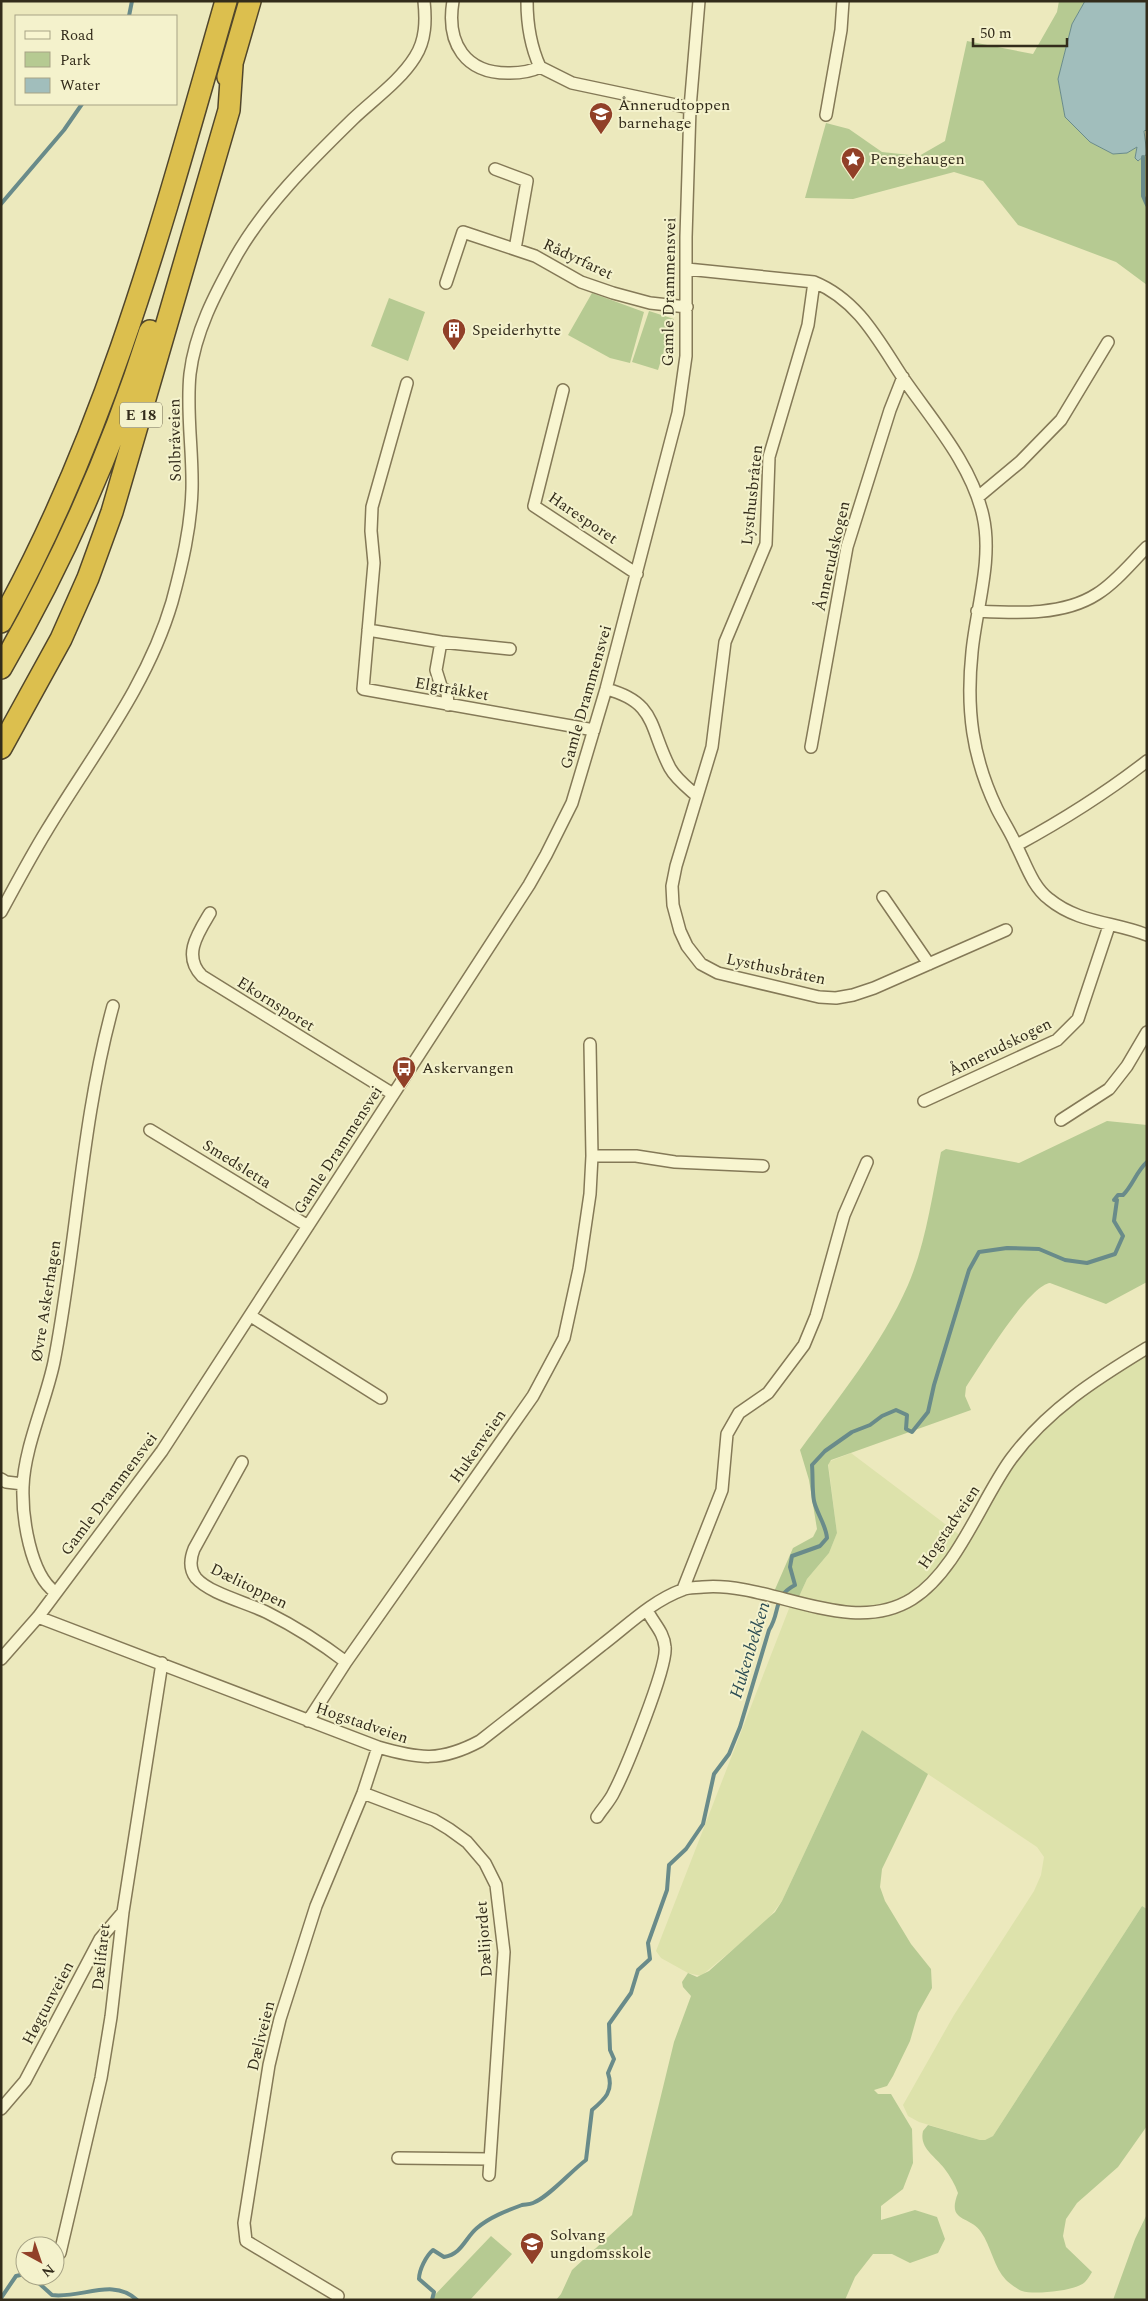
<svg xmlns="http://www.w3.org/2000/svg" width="1148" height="2301" font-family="Spectral,serif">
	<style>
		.farmland { fill: #dde2ab }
		.green { fill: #b6ca92 }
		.water { fill: #a1bebc; stroke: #698b8a }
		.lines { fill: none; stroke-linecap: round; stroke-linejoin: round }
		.stream { stroke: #698b8a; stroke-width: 4 }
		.minor-casing { stroke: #847957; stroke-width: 14 }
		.motorway-casing { stroke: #51462b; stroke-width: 24 }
		.minor { stroke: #f8f5d0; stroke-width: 11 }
		.motorway { stroke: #dcbf4e; stroke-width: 21 }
		.labels { text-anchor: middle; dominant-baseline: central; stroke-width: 4; stroke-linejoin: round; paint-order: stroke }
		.shield { fill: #f4f2cc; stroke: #6d6750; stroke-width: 1 }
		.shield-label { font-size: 15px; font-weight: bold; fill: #332c1b }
		.poi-label { font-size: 16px; fill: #332c1b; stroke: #f4f2cc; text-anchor: start }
		.street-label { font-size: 16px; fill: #332c1b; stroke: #f4f2cc }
		.water-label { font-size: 18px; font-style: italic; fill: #2b4c53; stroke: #f4f2cc }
	</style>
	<rect width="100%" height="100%" fill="#ece9bd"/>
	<path class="farmland" d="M1147,1352V1909L1142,1906L993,2136L985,2140H980L919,2122L908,2116L903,2105L954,2015L1034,1891L1041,1875L1044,1857L1037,1847L862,1730L782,1901L765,1923L701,1976L688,1973L661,1958L656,1951L790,1606L827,1615L867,1619L913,1600L981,1520L1013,1463L1041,1428L1084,1391Z
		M851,1453L961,1536L933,1578L910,1596L884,1606L864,1609L797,1601L807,1579L829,1553L837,1533L828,1462Z"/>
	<path class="green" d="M1059,1H1085L1072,24L1058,79L1065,117L1090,142L1113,154L1127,153L1137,147L1135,158L1139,161L1147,154V285L1116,262L1018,225L983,181L954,172L853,199L805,198L826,123L849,129L882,152L919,156L945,141L967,41L1033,54L1057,12Z
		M592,293L644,312L630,363L610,358L568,335Z
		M389,298L425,312L408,361L371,346Z
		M649,311L674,319L658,370L632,362Z
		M1107,1121L1147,1125V1282L1106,1304L1050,1283C1028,1286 980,1366 966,1387L965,1396L971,1410L831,1460L828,1465L837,1533L829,1553L807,1579L797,1601L773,1594L793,1548L813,1537L817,1529L809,1480L800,1450C839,1397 881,1346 908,1285C926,1243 932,1196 941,1152L946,1149L1019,1163Z
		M862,1730L928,1774L882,1869L880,1887L885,1901L911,1944L931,1969L932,1988L918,2013L910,2041L893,2076L887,2086L874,2090L878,2094H891L912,2129L913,2163L903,2189L881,2206V2220L915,2210L937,2217L945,2239L938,2253L910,2263L892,2254H873L855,2277L845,2300H556L561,2294L572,2270L632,2215L674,2042L691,1996L683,1987L682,1982L688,1973L697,1977L709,1971L775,1912L782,1901Z
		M1142,1906L1147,1909V2126L1118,2167L1077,2203L1066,2219L1063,2236L1066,2247L1092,2272C1090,2275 1088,2279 1085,2282C1076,2291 1034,2295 1022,2291C1017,2289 1009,2283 1006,2280C994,2268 991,2246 981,2232C970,2215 946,2223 958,2193C955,2184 950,2176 944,2168C935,2156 919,2148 923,2131L928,2125L980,2140H985L993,2136Z
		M1147,2214V2300H1113L1135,2239Z
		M491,2236L512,2254L470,2300H430Z"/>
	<path class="water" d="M1085,1H1147V130L1144,131L1147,154L1138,161L1135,158L1137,147L1127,153L1113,154L1090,142L1065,117L1058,79L1072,24Z"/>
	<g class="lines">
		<path class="stream" d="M129,16L132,1
			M1143,157V196L1147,205
			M1,204L64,130L82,104
			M31,2276L52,2295C81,2299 113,2277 137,2300
			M1,2298L16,2276L25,2274
			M432,2300L434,2292L419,2279C419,2270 426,2256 433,2250L444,2257C462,2254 465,2238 477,2228C490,2217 506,2211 522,2205C525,2204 529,2205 533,2203C549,2197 571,2171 586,2160L592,2110C605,2099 614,2091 608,2073L614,2059L610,2050L609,2024L631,1993L638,1970L650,1959L648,1943L667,1890L669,1865L686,1849L703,1824L714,1774L729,1754L740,1727L769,1630C781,1612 772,1597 795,1585L790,1567L792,1556L820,1546L827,1538C826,1525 817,1514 814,1501C812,1490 813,1477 812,1465L825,1451L852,1432L870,1425L882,1416L896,1410L907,1415L906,1429L912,1432L928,1412L934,1385L969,1270L979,1252L1007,1248L1039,1249L1065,1260L1087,1263L1115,1254L1123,1236L1114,1221L1117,1200H1114L1118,1195H1123C1133,1185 1136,1172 1147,1162"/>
		<g class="minor-casing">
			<path id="minor" d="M453,1C446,43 465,74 510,73C522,73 530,72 540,67L572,83L690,108
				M527,1C527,25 530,45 540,67
				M826,115L841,30L843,1
				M495,169L527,181L515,249
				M687,269L814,282C858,300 878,340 903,378C932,420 972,465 983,516C993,560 976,609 972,652C966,709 972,757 997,809C1003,821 1011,833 1016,845C1026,864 1032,886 1049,899C1078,923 1114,922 1147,935
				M814,282L808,325L769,457L766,544L725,642L712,747L676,866L672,886L673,905L680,931L687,946L701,964L718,973L819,997L836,998L853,995L874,988L1006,930
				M446,283L463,232L535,256L581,282L613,293L650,303L687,307
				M407,383L372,507L371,531L374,563L363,689L594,730
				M563,390L534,506L637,574
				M978,497L1020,462L1061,420L1108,342
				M977,611C1016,613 1063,616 1097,594C1116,582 1131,563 1147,547
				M368,630L441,642L510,649
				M441,642L436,670L441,686L447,692L448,705
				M606,689C657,702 649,728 670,768C676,779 688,788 697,796
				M811,747L847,547L890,410L903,377
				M1017,845C1063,820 1106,793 1147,761
				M883,897L929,964
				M1,912C16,884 31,856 47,830C92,755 147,687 172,602C182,565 191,527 192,489C193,451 186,412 190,374C195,332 215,294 235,258C264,206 310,161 353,119C374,99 400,81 415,57C426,40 426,20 424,1
				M210,913C198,933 182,956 202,976L393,1094
				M924,1101L1057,1040L1078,1019L1109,926
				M1061,1120L1109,1089L1127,1066L1147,1032
				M150,1130L308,1226
				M592,1156H636L675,1162L763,1166
				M251,1316L381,1398
				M242,1462L194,1549C190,1559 189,1569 196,1578C210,1594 249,1603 268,1613C296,1627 321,1643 346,1662
				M1,1479L6,1482L23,1484
				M683,1589L722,1490L727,1434L739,1413L768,1393L804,1345L816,1316L844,1215L867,1162
				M55,1592C30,1574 22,1517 23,1487C24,1448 46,1401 54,1362C77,1244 81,1122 113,1006
				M38,1617L378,1747C419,1759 441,1762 480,1741C521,1709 562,1677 602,1645C627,1626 652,1601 682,1590C688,1587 696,1588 703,1587C770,1581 849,1638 912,1599C957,1571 981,1500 1011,1459C1047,1410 1096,1379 1147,1348
				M1,1659L38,1617L162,1451L529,885L546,855L572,803L606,689L678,413L686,356V237L690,108L699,1
				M308,1721L346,1662L533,1396L564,1338L579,1269L590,1194L592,1156L590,1044
				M363,1793L434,1820L449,1829L467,1842L485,1863L496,1885L504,1952L489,2175
				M597,1817C602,1809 610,1801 614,1792C625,1771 668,1666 665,1647C664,1632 653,1623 647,1610
				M1,2109L25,2081L100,1939L123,1912
				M398,2158L489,2159
				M60,2253L101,2078L111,2017L123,1912L162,1663
				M338,2296L246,2241L244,2223L269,2065L280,2019L316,1906L363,1793L378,1747"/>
		</g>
		<g class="motorway-casing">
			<path id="motorway" d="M228,77L250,1
				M1,622C109,429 165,213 226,1
				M1,668C63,561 113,448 150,331
				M1,748L61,639L88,578L112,512L229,110L232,65"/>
		</g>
		<use href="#minor" class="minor"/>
		<use href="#motorway" class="motorway"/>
	</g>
	<defs>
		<g id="school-pin" transform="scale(1.25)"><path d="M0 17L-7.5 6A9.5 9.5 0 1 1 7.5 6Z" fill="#914028" stroke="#f4f2cc"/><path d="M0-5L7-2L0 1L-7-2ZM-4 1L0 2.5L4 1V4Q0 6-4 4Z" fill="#fff"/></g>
		<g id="sight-pin" transform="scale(1.25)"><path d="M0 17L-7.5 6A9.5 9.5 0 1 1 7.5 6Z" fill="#914028" stroke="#f4f2cc"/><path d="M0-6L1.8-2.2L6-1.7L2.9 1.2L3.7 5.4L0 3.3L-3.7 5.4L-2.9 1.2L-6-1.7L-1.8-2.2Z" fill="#fff"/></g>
		<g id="building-pin" transform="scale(1.25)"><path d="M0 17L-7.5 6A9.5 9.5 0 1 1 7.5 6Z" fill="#914028" stroke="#f4f2cc"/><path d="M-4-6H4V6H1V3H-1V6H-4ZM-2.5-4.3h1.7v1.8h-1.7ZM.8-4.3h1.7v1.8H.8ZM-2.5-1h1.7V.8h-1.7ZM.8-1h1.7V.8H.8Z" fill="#fff"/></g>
		<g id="bus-pin" transform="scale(1.25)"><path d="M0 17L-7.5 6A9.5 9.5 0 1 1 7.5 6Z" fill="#914028" stroke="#f4f2cc"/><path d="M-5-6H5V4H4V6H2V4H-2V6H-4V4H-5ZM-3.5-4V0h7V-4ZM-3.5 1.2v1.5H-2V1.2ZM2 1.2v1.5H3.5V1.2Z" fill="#fff"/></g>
	</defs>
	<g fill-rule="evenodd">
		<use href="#school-pin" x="601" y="114"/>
		<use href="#sight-pin" x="853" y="159"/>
		<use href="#building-pin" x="454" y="330"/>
		<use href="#bus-pin" x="404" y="1068"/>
		<use href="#school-pin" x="532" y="2244"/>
	</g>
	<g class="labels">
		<rect class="shield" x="120" y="402.5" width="42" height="25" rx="4"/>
		<g class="shield-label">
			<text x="141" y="415">E 18</text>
		</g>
		<g class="poi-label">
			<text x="618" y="105">Ånnerudtoppen<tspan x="618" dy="18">barnehage</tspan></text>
			<text x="870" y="159">Pengehaugen</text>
			<text x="472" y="330">Speiderhytte</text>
			<text x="422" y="1068">Askervangen</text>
			<text x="550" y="2235">Solvang<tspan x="550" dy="18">ungdomsskole</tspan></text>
		</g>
		<g class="street-label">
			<text transform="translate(578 259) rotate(25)">Rådyrfaret</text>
			<text transform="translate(669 292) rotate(-89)">Gamle Drammensvei</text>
			<text transform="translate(175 440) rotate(-91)">Solbråveien</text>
			<text transform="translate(752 495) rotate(-84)">Lysthusbråten</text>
			<text transform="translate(583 518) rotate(34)">Haresporet</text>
			<text transform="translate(832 556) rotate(-77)">Ånnerudskogen</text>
			<text transform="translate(452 689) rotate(10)">Elgtråkket</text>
			<text transform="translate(586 697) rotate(-74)">Gamle Drammensvei</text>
			<text transform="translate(776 969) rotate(12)">Lysthusbråten</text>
			<text transform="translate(276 1004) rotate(32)">Ekornsporet</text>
			<text transform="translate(1000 1047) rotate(-26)">Ånnerudskogen</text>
			<text transform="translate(338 1150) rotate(-57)">Gamle Drammensvei</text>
			<text transform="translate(237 1164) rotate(32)">Smedsletta</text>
			<text transform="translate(46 1301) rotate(-81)">Øvre Askerhagen</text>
			<text transform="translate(478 1446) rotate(-55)">Hukenveien</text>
			<text transform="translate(109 1494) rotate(-53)">Gamle Drammensvei</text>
			<text transform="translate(949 1527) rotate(-56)">Hogstadveien</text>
			<text transform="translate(249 1586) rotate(26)">Dælitoppen</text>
			<text transform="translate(362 1723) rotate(19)">Hogstadveien</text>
			<text transform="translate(484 1939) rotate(-94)">Dælijordet</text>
			<text transform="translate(101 1957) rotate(-84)">Dælifaret</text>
			<text transform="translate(48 2003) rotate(-62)">Høgtunveien</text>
			<text transform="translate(261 2036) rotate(-76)">Dæliveien</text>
		</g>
		<g class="water-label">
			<text transform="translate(750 1650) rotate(-73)">Hukenbekken</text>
		</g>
	</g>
	<rect width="1148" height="2301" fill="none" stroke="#332c1b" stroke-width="5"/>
	<rect x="15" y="15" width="162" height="90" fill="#f4f2cc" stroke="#a7a385"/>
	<rect x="25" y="31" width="25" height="8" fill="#f8f5d0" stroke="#a7a385"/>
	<text x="60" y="40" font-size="15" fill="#332c1b">Road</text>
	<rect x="25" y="52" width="25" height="15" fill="#b6ca92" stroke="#a7a385"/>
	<text x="60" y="65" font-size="15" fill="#332c1b">Park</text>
	<rect x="25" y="78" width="25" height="15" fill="#a1bebc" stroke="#a7a385"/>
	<text x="60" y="90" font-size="15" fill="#332c1b">Water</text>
	<g transform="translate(40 2261) rotate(140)"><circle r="24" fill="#f4f2cc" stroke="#a7a385"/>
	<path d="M0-4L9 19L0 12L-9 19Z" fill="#914028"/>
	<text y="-8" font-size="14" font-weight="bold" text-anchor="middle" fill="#332c1b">N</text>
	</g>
	<path d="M973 38v8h94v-8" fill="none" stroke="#332c1b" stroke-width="2.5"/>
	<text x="980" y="38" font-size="15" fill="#332c1b" stroke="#f4f2cc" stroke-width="4" paint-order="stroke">50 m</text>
</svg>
